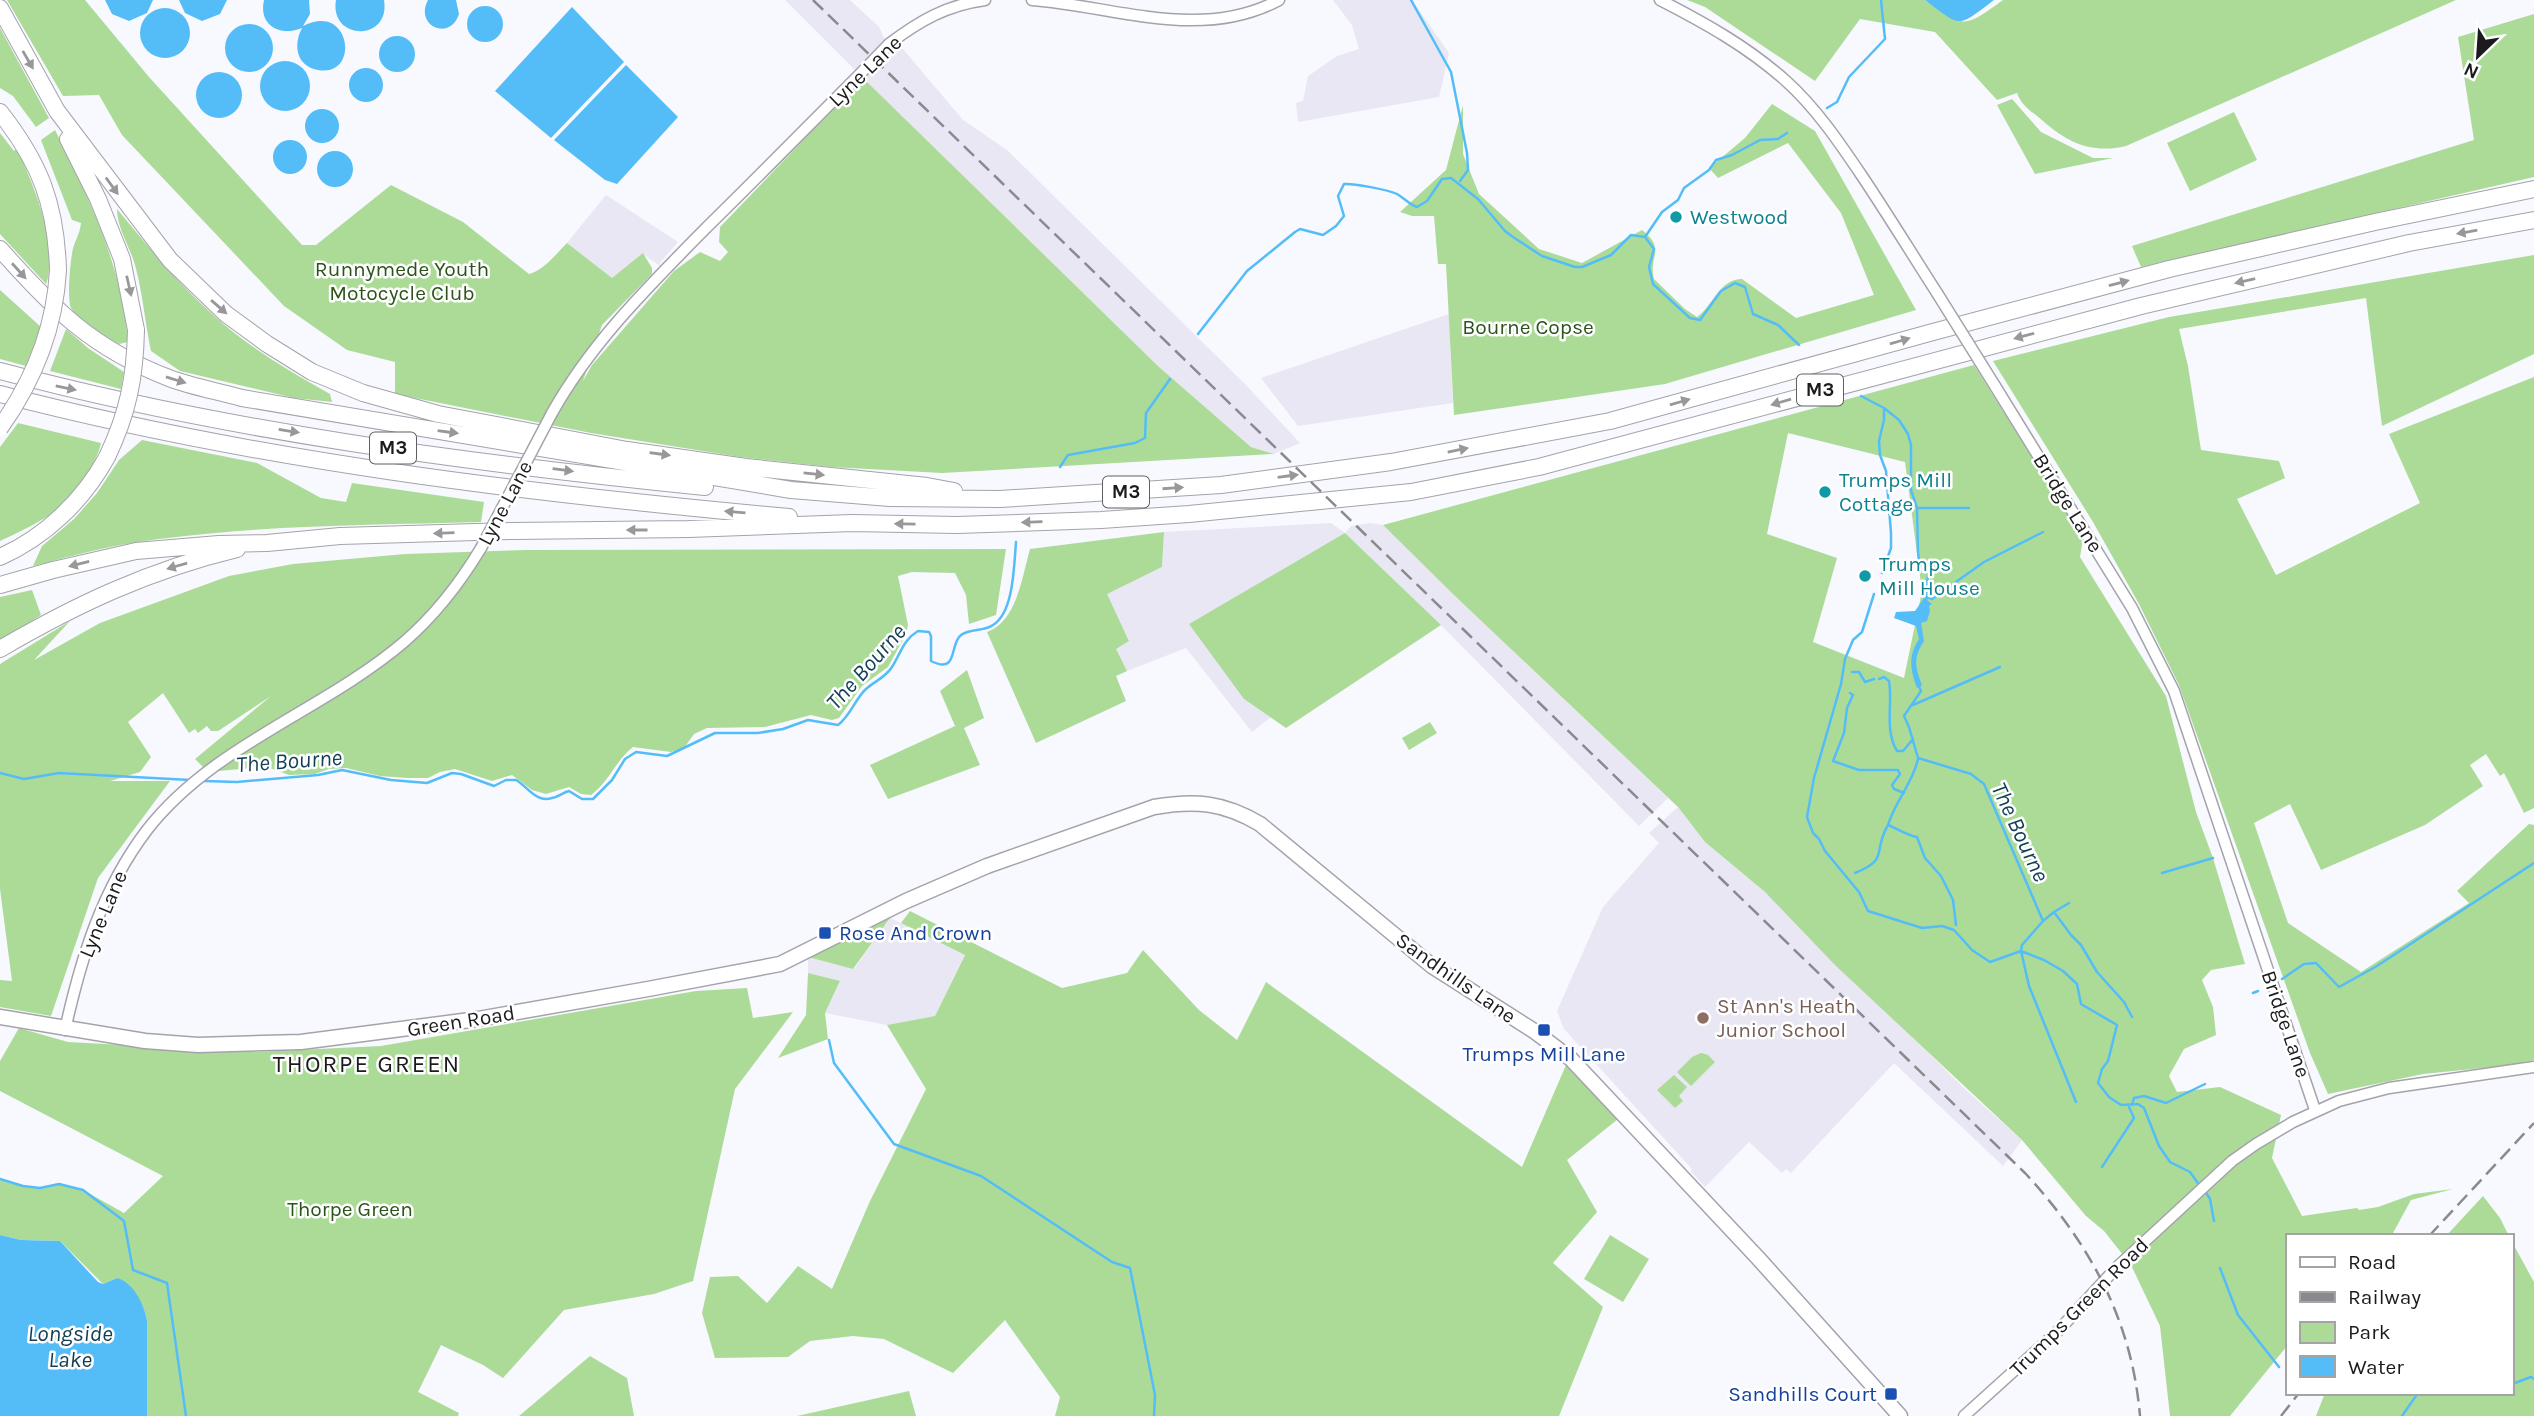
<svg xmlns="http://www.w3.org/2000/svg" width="2534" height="1416" font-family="Karla,sans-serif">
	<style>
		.built { fill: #e8e7f3 }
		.green { fill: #acdb98; fill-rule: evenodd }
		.water { fill: #54bdf8 }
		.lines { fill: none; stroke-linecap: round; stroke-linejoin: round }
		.stream { stroke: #54bdf8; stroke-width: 2.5 }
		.minor-casing { stroke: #a4a3ab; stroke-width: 13 }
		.major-casing { stroke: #a4a3ab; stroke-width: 17 }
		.highway-casing { stroke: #a4a3ab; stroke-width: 18 }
		.minor { stroke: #fff; stroke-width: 10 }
		.major { stroke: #fff; stroke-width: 14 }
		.highway { stroke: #fff; stroke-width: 16 }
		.rail { stroke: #89898e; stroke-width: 2.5; stroke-dasharray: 14 7; stroke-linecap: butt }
		.minor-bridge-casing { stroke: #a4a3ab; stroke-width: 13; stroke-linecap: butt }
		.highway-bridge-casing { stroke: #a4a3ab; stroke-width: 18; stroke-linecap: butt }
		.minor-bridge { stroke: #fff; stroke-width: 10 }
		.highway-bridge { stroke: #fff; stroke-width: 16 }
		.oneway { fill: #98989a }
		.culture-dot { fill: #0f9aa8; stroke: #fff; stroke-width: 2.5 }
		.transit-dot { fill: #1a4fb4; stroke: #fff; stroke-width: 2.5 }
		.education-dot { fill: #8d6e63; stroke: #fff; stroke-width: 2.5 }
		.labels { text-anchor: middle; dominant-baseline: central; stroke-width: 5; stroke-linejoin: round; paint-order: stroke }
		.shield { fill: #fff; stroke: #5f5f62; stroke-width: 2 }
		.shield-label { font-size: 19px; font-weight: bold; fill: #1b1b1e }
		.street-label { font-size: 21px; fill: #1b1b1e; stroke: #fff }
		.culture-label { font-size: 21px; fill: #0d838f; stroke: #fff; text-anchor: start }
		.park-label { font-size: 21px; fill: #2d531b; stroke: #fff }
		.transit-label { font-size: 21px; fill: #164399; stroke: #fff; text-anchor: start }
		.education-label { font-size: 21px; fill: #785e54; stroke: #fff; text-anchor: start }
		.water-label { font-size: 23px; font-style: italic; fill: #113e56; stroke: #fff }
		.quarter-label { font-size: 24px; letter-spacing: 2px; fill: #1b1b1e; stroke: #fff }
	</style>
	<rect width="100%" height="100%" fill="#f8f8ff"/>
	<path class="built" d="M785,0H850L879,27L885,40L855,70Z
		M1333,0H1412L1449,53L1439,97L1298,122L1296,103L1303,101L1308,76L1337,56L1359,49L1352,25Z
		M893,48L903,49L963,120L1007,150L1245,384L1300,443L1274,454L1251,447L1159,367L863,78Z
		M606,195L678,242L660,263V266L643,254L612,278L567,243Z
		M1449,314L1453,403L1298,426L1261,378Z
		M1331,523L1345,533L1351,526L1370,523L1383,525L1456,597L1668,798L1639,826L1441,625L1346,534L1244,699L1271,717L1252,732L1186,648L1127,671L1115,648L1129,640L1106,594L1162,567L1164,532Z
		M1678,807L1705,842L1765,892L1968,1092L2022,1140L2003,1166L1894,1063L1791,1173L1786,1169L1782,1173L1749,1142L1705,1187L1691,1171L1692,1169L1564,1029L1557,1011L1603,907L1659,843L1649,833Z
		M890,918L965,954L935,1016L887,1025L825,1013L840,982L808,973V957L854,969Z"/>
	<path class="green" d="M7,0H85L149,77L302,245H316L391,185L463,222L529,274C544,270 556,254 567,243L612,278L643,253L652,268V274L602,325L583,381L592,365L674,271L700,252L720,261L728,252L719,242L720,227L863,78L1159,367L1251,447L1274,454L942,473L831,467L740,457L591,433L395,394V362L347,350L284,306L122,135L99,95L63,96Z
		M1687,0H1925C1965,29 1964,28 2003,0H2456L2126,146C2092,154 2068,143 2043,121C2033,112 2022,107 2017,93L1997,100L1935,32L1860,19L1815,81L1705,7Z
		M2534,14V177L2141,267L2132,246L2474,140L2458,37Z
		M0,28L49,118L36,127L13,96L0,88Z
		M2012,99L2041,132L2093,158H2113L2035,174L1997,105Z
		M1772,104L1815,131L1916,310L1665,384L1454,415L1446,264H1438L1434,216H1412L1400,212L1446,170L1463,105V154L1479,194L1539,249L1582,263L1642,230C1667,250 1648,255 1654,279L1685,309L1697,317C1713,306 1719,279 1742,279L1796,318L1874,295L1841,213L1788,143L1718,178L1709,168L1745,138Z
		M2234,112L2257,160L2190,191L2167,143Z
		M55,130C90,200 121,263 128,342L119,344C106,337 78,320 71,308C67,299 70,265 72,254C73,243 80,235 81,223L72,220L41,140Z
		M0,133L14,151L17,148C33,186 50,221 49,263C49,271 49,277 46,284L0,234Z
		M117,209C147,245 176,281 210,312C246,346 288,370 330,394L332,402L294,398L180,371L151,351C145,323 143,294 135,265C130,247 117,228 117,209Z
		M2534,255V354L2382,426L2366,298L2179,329L2188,366L2201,450L2279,461L2285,478L2237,499L2276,575L2420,503L2389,434L2534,377V808L2524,813L2504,773L2500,776L2486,754L2470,765L2483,786L2425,825L2321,870L2290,804L2254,823L2288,923L2361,972L2469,903L2457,891L2529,824L2534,825V1060L2512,1065L2423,1074L2328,1094L2310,1053L2179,685L2139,604L2093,522L1993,361L2169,317Z
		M0,290L41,327L26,366L0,359Z
		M66,329L88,348L124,372L121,389L50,371Z
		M1974,365L2083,538L2080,557L2166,696L2196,812L2213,858L2245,964L2211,970L2202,980L2213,1007L2216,1035L2184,1049L2169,1076L2177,1092L2220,1087L2281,1115L2272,1158L2302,1216L2357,1208L2359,1210L2378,1207L2414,1194L2453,1189L2411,1200L2393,1233L2379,1236H2287V1346L2230,1416H2170L2160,1326L2131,1265L2104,1231L2086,1216L2022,1140L1835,965L1765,892L1705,842L1678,807L1456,597L1383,525ZM1788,433L1905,462L1922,591L1904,678L1813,642L1837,558L1767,534Z
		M18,423L101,443C96,468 66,504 45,518C30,527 15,534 0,541V447Z
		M142,440L257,463L321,498L346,502L352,483L484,502L481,522C373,525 266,525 159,539C116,544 75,555 33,566L42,546L74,519L97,493L119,460Z
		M1164,532L1162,567L1107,594L1129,641L1116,649L1127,671L1116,676L1126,701L1036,743L987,632C1017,621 1022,577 1030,549Z
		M1345,533L1441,625L1286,728L1244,699L1189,624Z
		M1006,549L996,615L969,624L966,595L955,573L912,572L898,576L908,625L906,634L888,667L862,686L839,718L832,720L811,715L765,727L707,728L694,734L684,748L671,752L633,747C616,760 609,782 591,795L581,794L569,787L546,794L532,790L512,775L492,781L455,769L440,772L428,778H407L380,776L346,768L329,769L315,774L289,775L259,764L251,768L208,772L195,759L271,696L218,731H211L207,726L198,733L195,729L189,733L163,693L128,722L151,757L140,772L110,781H170L98,878L51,1016L0,1007V980L12,981L0,889V664L70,621L34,660L100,623L229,576L293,564L405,554L526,550Z
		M32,590L41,615L0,642V597Z
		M967,670L984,718L964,728L980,765L888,799L870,765L955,726L940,691Z
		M1430,722L1437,733L1409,750L1402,738Z
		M910,911L1062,988L1127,973L1143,950L1199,1010L1237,1040L1266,982L1522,1167L1566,1065L1618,1119L1567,1160L1597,1212L1553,1263L1603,1307L1559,1416H1055L1060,1397L1005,1320L953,1373L884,1339L853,1336L810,1341L788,1357L715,1358L702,1313L710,1277L738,1276L767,1303L798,1266L832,1289L870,1201L926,1089L887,1025L935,1016L965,955L901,923Z
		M890,918L853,969L808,957Z
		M808,973L840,981L825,1013L828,1039L778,1058L806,1015Z
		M747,988L753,1018L793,1012L735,1089L693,1281L654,1294L564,1310L503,1378L483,1365L441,1345L418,1392L459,1413L458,1416H147V1320C143,1300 133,1289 117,1278L103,1284L60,1241L21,1240L0,1235V1179L23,1186L40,1188L59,1184L83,1190L124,1213L163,1176L0,1091V1061L19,1028L68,1042L256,1052L381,1046L696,991Z
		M1701,1053L1708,1055L1715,1062L1691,1086L1677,1072L1692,1057Z
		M1674,1075L1687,1087L1679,1096L1683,1101L1675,1108L1657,1090Z
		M2483,1196L2500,1218L2509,1236H2446Z
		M1610,1235L1649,1259L1623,1302L1584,1279Z
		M2511,1240L2534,1282V1416H2316L2325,1393H2511Z
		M590,1356L627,1378L634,1416H519Z
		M909,1391L916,1416H797Z"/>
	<path class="water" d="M105,0H153L147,13L129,21L112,14Z
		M179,0H227L220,14L202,21L185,13Z
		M264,0H309L310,14L303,26C353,0 361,83 314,69C295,63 294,43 302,28C281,37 258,26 264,0Z
		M336,0H384C391,42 329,41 336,0Z
		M428,0H456L459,14C450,42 414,26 428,0Z
		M1925,0H1994C1957,28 1962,28 1925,0Z
		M467 24a18 18 0 1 1 36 0a18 18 0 1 1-36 0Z
		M572,7L624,62L551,138L495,91Z
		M140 33a25 25 0 1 1 50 0a25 25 0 1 1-50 0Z
		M225 48a24 24 0 1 1 48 0a24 24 0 1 1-48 0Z
		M379 54a18 18 0 1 1 36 0a18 18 0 1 1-36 0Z
		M260 86a25 25 0 1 1 50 0a25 25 0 1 1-50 0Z
		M626,65L678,117L617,184L605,180L554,140Z
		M349 85a17 17 0 1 1 34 0a17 17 0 1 1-34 0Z
		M196 95a23 23 0 1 1 46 0a23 23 0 1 1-46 0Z
		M305 126a17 17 0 1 1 34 0a17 17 0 1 1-34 0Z
		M273 157a17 17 0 1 1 34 0a17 17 0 1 1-34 0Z
		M317 169a18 18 0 1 1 36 0a18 18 0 1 1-36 0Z
		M1924,598L1932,604L1929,606L1930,611L1927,621L1921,623L1924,641C1913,658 1915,667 1922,685L1917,688C1910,669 1908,656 1919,639L1916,626L1894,618L1896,612L1915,611Z
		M0,1235L21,1240L60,1241L98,1282L103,1284L117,1278C134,1283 144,1304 147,1320V1416H0Z"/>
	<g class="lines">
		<path class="stream" d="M1411,0L1451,72L1467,153L1468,170L1460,181
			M1827,108L1837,102L1849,77L1885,39L1881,0
			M1645,237L1654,249L1649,267L1653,284L1690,318L1700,320L1721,291L1735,283L1745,287L1753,314L1778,325L1799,345
			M1645,237L1662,212L1678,200L1684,188L1709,170L1716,160L1732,155L1760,140L1778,139L1787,133
			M1198,334L1247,271L1295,232L1300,229L1323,235L1336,226L1344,216L1338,196L1344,184C1352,183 1389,190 1397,194C1404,198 1409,204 1417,207L1427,201L1442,179L1451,178L1478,199L1505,231L1513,237L1542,256L1575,267H1582L1611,255L1631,235L1645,237
			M1861,396L1884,408L1899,420L1908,434L1911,445V490L1917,508L1918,552L1919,560L1928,574L1926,603
			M1060,467L1068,455L1135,443L1145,438L1146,413L1170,379
			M1917,508H1969
			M1882,573L1891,548V533L1886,471L1880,455L1879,441L1884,420V409
			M1874,594L1862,632L1853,640L1845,659L1841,684L1814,778L1807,817L1813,833L1819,839L1825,851L1859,892L1868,911L1922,928L1942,926L1954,930L1972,950L1990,962L2021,951L2029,986L2076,1102
			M1927,597L1932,599L1984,562L2043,532
			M1852,672H1859L1865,682L1874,679
			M1879,679L1884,677L1889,681C1893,705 1884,729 1897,751H1903L1913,739
			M1918,684L1921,691L1904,716L1909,727L1918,758L1971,774L1984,784L2043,921L2022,945L2021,951L2044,960L2063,971L2077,984L2081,1004L2117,1025L2108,1061L2102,1069L2098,1083L2109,1097L2121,1105L2138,1104L2144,1108L2159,1146L2170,1162L2190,1172L2200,1186
			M1850,693L1853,695L1847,708L1844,733L1833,761L1859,770H1898L1900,774L1892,785L1894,789L1904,793
			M1913,705L2000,667
			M1918,759C1913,783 1895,801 1888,825C1898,829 1907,835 1917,837L1925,858L1941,876L1953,900L1956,925
			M0,773L24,779L59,773L190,780
			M204,781L237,782L318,775L342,770L391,780L427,783L452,773L461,774L494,786L506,780H516C528,787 536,803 552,798C559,797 562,793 569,791L582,799H593L612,780L625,759L636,752L667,756L715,733H758L783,729L808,720L838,725C851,715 855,699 866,689C875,681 886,677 892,667C901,653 903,640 918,631L929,632L931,636V661C959,675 949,644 961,635C971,628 983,632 993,625C1014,612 1014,565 1016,542
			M1855,873C1890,859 1872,852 1888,825
			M2162,873L2213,858
			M2054,912L2069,903
			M2043,921L2054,912L2071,935L2081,945L2097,972L2124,1002L2132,1017
			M2282,979L2304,964L2316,963L2339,987L2377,966L2534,863
			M2253,993L2258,991
			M829,1040L834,1063L894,1144L981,1176L1112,1262L1130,1268L1155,1395L1154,1416
			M2132,1105L2134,1098L2144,1096L2166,1103L2205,1084
			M2102,1167L2134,1118L2129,1107
			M0,1179L23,1186L40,1188L59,1184L83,1190L124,1221L133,1270L167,1283L186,1416
			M2205,1191L2210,1199L2214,1221
			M2220,1268L2238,1315L2279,1367
			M2511,1380L2515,1383L2531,1377L2534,1379
			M2402,1416L2418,1393"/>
		<g class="minor-casing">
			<path id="minor" d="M1032,0C1114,6 1201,42 1279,0
				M1660,0C1705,23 1748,47 1786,81C1816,108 1839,142 1862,176C1888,215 1912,254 1937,293
				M889,44C919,21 947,5 985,0
				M1995,386L2132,608L2174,691L2315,1110
				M552,413C592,342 648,287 705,229C757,178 808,126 860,74
				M65,1030C81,958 102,889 147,830C213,745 323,711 404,642C434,616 460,583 481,548
				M1964,1416L2058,1331L2116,1268L2232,1161L2256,1144L2293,1122L2339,1101L2389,1088L2534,1067"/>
		</g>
		<g class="major-casing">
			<path id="major" d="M0,1017L145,1041L198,1045L301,1042L478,1019L648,989L780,964L906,901L987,866L1154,807C1195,800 1223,802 1260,824L1432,966L1534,1031L1571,1059L1758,1258L1900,1416"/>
		</g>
		<g class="highway-casing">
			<path id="highway" d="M0,8L57,111L170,260L226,314L267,344L312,372L363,393L438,414L627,450L746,467L927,486L954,491
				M0,112C40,163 56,204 58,270
				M68,139L98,199L122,259L136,330
				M0,249C53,309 93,349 169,378C192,387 218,391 242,398L791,490L890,498L1000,499L1221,485L1391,462L1610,421L1933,332L2169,269L2375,222L2534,189
				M0,371C230,432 469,463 705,487
				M0,394C258,461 523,493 789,517
				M0,557C45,537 83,501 107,457
				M0,585L53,570L136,551L219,544L267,543L340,536L512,531L689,529L852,523L957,525L1101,520L1189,514L1411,492L1539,467L2141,306L2409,243L2534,220
				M0,649C77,604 150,570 237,549"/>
		</g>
		<use href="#minor" class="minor"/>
		<use href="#major" class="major"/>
		<use href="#highway" class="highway"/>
		<path class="rail" d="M813,0L2025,1173C2089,1242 2132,1320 2140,1416
			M2429,1236L2534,1123
			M2281,1416L2299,1393"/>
		<g class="minor-bridge-casing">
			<path id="minor-bridge" d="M860,74L889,44
				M1937,293L1995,386
				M481,548L552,413"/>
		</g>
		<g class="highway-bridge-casing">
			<path id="highway-bridge" d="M0,428C34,380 55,328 58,270
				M107,457C128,413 135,378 136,330"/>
		</g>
		<use href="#minor-bridge" class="minor-bridge"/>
		<use href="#highway-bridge" class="highway-bridge"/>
	</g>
	<defs><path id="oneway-solid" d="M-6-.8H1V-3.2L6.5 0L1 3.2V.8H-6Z" transform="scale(1.75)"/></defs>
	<g class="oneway">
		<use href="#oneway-solid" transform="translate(28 60) rotate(60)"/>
		<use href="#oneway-solid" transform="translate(112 186) rotate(54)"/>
		<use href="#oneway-solid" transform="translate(2467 232) rotate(170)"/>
		<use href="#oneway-solid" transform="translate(19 271) rotate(48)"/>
		<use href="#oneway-solid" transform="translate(2245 281) rotate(167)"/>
		<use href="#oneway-solid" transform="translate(2119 283) rotate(-15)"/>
		<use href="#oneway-solid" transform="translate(129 286) rotate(77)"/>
		<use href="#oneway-solid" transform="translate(219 307) rotate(41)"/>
		<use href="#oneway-solid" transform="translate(2024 336) rotate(165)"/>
		<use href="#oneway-solid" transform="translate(1900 341) rotate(-16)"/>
		<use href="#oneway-solid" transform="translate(176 380) rotate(17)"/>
		<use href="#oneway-solid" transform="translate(66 388) rotate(12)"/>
		<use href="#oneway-solid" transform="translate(1680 402) rotate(-16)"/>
		<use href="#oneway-solid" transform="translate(1781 402) rotate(164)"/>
		<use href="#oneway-solid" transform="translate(289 431) rotate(9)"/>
		<use href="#oneway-solid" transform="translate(448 432) rotate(8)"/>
		<use href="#oneway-solid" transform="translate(1458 450) rotate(-11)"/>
		<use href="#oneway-solid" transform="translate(660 454) rotate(8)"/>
		<use href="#oneway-solid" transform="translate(563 470) rotate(7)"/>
		<use href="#oneway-solid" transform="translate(814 474) rotate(6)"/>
		<use href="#oneway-solid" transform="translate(1288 476) rotate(-8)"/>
		<use href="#oneway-solid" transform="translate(1173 488) rotate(-4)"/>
		<use href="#oneway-solid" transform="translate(735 512) rotate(-175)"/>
		<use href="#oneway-solid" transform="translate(1032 522) rotate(178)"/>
		<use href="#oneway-solid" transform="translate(905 524) rotate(-179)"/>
		<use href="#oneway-solid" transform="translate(637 530) rotate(180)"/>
		<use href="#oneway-solid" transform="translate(444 533) rotate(178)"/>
		<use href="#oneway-solid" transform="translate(79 564) rotate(166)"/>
		<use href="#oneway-solid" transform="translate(177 566) rotate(164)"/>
	</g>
	<g class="culture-dot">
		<circle cx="1676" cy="217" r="7"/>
		<circle cx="1825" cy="492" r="7"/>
		<circle cx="1865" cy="576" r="7"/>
	</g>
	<g class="transit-dot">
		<rect x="818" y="926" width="14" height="14" rx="3.5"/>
		<rect x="1537" y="1023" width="14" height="14" rx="3.5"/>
		<rect x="1884" y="1387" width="14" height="14" rx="3.5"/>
	</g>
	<circle class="education-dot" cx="1703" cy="1018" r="7"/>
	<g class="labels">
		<g class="shield">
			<rect x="1797" y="374.5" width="46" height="31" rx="5"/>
			<rect x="370" y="432.5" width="46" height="31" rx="5"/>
			<rect x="1103" y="476.5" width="46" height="31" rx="5"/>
		</g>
		<g class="shield-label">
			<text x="1820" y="390">M3</text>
			<text x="393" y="448">M3</text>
			<text x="1126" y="492">M3</text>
		</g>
		<g class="street-label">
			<text transform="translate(865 71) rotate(-44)">Lyne Lane</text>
			<text transform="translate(505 503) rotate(-62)">Lyne Lane</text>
			<text transform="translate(2068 503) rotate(58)">Bridge Lane</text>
			<text transform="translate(103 914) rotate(-67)">Lyne Lane</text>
			<text transform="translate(1456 978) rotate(35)">Sandhills Lane</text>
			<text transform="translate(461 1021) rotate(-9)">Green Road</text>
			<text transform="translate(2286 1024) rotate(71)">Bridge Lane</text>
			<text transform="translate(2079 1307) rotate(-45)">Trumps Green Road</text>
		</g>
		<g class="culture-label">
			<text x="1690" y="217">Westwood</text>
			<text x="1839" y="480">Trumps Mill<tspan x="1839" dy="24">Cottage</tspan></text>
			<text x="1879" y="564">Trumps<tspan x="1879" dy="24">Mill House</tspan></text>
		</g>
		<g class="park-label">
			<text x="402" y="269">Runnymede Youth<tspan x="402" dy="24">Motocycle Club</tspan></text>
			<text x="1528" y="327">Bourne Copse</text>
			<text x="350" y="1209">Thorpe Green</text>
		</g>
		<g class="transit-label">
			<text x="839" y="933">Rose And Crown</text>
			<text x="1544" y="1054" text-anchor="middle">Trumps Mill Lane</text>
			<text x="1877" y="1394" text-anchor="end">Sandhills Court</text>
		</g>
		<g class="education-label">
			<text x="1717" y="1006">St Ann's Heath<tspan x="1717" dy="24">Junior School</tspan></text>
		</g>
		<g class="water-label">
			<text transform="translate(866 667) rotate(-48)">The Bourne</text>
			<text transform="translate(289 761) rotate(-4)">The Bourne</text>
			<text transform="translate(2020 832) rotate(65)">The Bourne</text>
			<text x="70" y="1333">Longside<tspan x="70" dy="26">Lake</tspan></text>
		</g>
		<g class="quarter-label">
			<text x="367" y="1064">THORPE GREEN</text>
		</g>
	</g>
	<rect x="2286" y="1234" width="228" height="161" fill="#ffffff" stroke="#a4a4a5" stroke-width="2"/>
	<rect x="2300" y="1257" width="35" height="10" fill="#ffffff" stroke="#a4a4a5" stroke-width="2"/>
	<text x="2348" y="1269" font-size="21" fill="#1b1b1e">Road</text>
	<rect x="2300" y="1292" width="35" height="10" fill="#89898e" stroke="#a4a4a5" stroke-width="2"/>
	<text x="2348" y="1304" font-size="21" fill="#1b1b1e">Railway</text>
	<rect x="2300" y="1322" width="35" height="21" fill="#acdb98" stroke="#a4a4a5" stroke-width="2"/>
	<text x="2348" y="1339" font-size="21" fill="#1b1b1e">Park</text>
	<rect x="2300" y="1356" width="35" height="21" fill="#54bdf8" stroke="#a4a4a5" stroke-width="2"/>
	<text x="2348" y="1374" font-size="21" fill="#1b1b1e">Water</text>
	<g transform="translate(2478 56) rotate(205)" stroke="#ffffff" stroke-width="5" paint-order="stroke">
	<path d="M0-5L12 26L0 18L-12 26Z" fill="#1b1b1e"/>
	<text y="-10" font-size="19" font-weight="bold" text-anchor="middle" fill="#1b1b1e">N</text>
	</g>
</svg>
